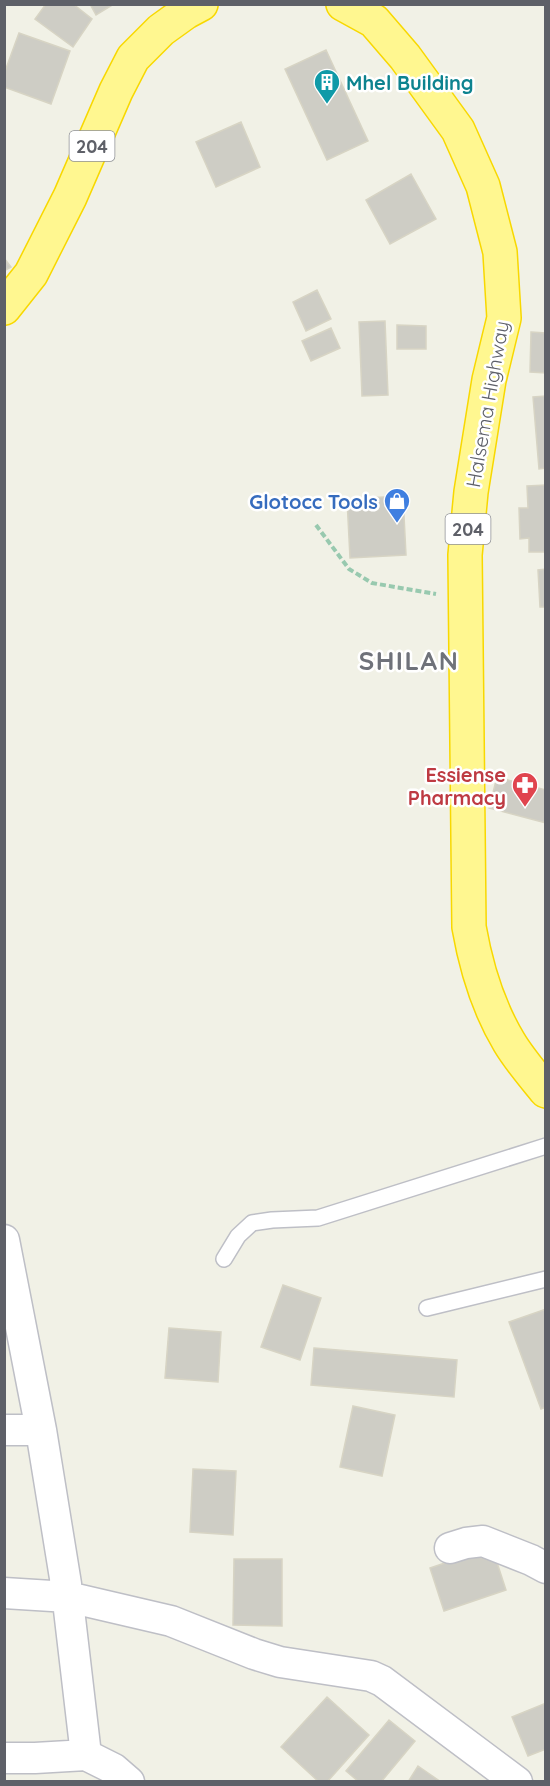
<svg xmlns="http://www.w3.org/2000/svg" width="550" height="1786" font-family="Quicksand,sans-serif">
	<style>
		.building { fill: #cecdc5; stroke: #d7d4c4; stroke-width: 1.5 }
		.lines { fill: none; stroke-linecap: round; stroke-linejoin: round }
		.lane-casing { stroke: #bebfc6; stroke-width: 18 }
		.street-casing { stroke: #bebfc6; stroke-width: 33 }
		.highway-casing { stroke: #f8d800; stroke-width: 36 }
		.path { stroke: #98c9af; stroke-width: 4; stroke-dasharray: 6 3; stroke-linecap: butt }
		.lane { stroke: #fff; stroke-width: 15 }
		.street { stroke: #fff; stroke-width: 30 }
		.highway { stroke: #fff790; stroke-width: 33 }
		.labels { text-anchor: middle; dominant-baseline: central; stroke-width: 5; stroke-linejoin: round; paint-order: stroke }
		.shield { fill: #fff; stroke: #8e9095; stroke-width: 1.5 }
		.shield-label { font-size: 18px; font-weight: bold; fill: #5e6068 }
		.culture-label { font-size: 20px; font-weight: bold; fill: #0d838f; stroke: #fff; text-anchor: start }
		.street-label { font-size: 20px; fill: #5e6068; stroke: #fff }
		.shop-label { font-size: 20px; font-weight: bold; fill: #366cbe; stroke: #fff; text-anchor: end }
		.health-label { font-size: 20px; font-weight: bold; fill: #be3a42; stroke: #fff; text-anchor: end }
		.district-label { font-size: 26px; font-weight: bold; letter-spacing: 1.5px; fill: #6f727a; stroke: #fff }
	</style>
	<rect width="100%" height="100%" fill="#f1f1e6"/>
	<path class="building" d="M46,4H73L92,19L73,47L35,19Z
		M90,4H114L96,15Z
		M19,33L70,51L51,104L4,87V74Z
		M326,50L368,141L327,160L285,69Z
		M241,122L260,167L216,187L196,142Z
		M411,174L436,219L390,244L366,200Z
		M4,258L11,267L4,271Z
		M317,290L331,319L306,331L293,302Z
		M385,321L388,395L362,396L359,322Z
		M397,325L426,326V349H397Z
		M331,328L340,348L311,361L302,341Z
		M531,332L546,333V373L530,372Z
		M546,396V468L539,469L533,397Z
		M546,485V552H529V538L520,539L519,508H528L527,486Z
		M403,496L406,555L350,558L347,499Z
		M546,569V607H540L538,570Z
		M497,777L546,790V823L489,808Z
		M283,1285L321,1298L300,1360L261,1347Z
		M546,1309V1407L541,1409L509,1322Z
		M169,1328L221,1332L218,1382L165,1378Z
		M314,1348L457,1360L454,1397L311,1385Z
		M353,1406L395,1415L382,1476L340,1467Z
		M193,1469L236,1471L233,1535L190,1532Z
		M492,1547L506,1590L444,1611L430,1568Z
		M234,1559H282V1626L233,1625Z
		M327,1697L369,1735L327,1782H319L281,1747Z
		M546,1703V1749L528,1756L512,1717Z
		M389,1720L415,1741L381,1782H359L346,1771Z
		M418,1766L441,1782H408Z"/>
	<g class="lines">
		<g class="lane-casing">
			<path id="lane" d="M224,1259L238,1236L252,1223L272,1220L318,1218L546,1146
				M427,1308L546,1279"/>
		</g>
		<g class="street-casing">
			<path id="street" d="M4,1240L41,1430L66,1584L86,1755
				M4,1430H41
				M450,1548L466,1543L483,1541L531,1560L546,1568
				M4,1593L68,1597L171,1621L254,1654L280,1662L371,1676L382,1681L517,1782
				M4,1758H35L86,1755L114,1769L129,1782"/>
		</g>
		<g class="highway-casing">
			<path id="highway" d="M343,4L374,21L405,57L458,130L483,186L500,252L504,318L489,380L471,492L465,555L469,927C476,967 488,1007 509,1042C519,1059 533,1075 546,1091
				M4,308L31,274L70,197L116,91L133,58L161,30L186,12L201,4"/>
		</g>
		<path class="path" d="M316,525L349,569L372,583L436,594"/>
		<use href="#lane" class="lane"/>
		<use href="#street" class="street"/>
		<use href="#highway" class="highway"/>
	</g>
	<defs>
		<g id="building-pin" transform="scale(1.35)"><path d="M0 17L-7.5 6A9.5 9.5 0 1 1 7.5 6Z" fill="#0f9aa8" stroke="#fff"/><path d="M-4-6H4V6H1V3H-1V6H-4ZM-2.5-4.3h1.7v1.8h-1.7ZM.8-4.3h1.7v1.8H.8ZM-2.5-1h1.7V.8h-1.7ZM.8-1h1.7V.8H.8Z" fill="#fff"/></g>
		<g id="shop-pin" transform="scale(1.35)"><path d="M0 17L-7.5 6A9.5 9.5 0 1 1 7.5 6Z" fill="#3f7fe0" stroke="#fff"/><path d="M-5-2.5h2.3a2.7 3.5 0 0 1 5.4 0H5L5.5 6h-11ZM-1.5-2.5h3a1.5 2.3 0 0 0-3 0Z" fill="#fff"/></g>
		<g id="pharmacy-pin" transform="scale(1.35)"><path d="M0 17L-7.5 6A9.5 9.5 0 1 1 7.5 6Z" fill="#e0444e" stroke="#fff"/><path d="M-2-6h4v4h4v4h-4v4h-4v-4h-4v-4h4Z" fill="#fff"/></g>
	</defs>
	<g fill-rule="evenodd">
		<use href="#building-pin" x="327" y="82"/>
		<use href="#shop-pin" x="397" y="501"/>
		<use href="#pharmacy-pin" x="525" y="785"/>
	</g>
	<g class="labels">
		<g class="shield">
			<rect x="69.5" y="131" width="45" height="30" rx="4.5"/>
			<rect x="445.5" y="514" width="45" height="30" rx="4.5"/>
		</g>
		<g class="shield-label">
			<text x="92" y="146">204</text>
			<text x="468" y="529">204</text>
		</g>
		<g class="culture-label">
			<text x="346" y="82">Mhel Building</text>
		</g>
		<g class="street-label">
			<text transform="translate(487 404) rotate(-80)">Halsema Highway</text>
		</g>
		<g class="shop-label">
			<text x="378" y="501">Glotocc Tools</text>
		</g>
		<g class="health-label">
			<text x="506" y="774">Essiense<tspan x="506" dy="23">Pharmacy</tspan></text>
		</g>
		<g class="district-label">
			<text x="409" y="660">SHILAN</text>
		</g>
	</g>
	<rect width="550" height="1786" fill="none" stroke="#5e6068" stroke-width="12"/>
</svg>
